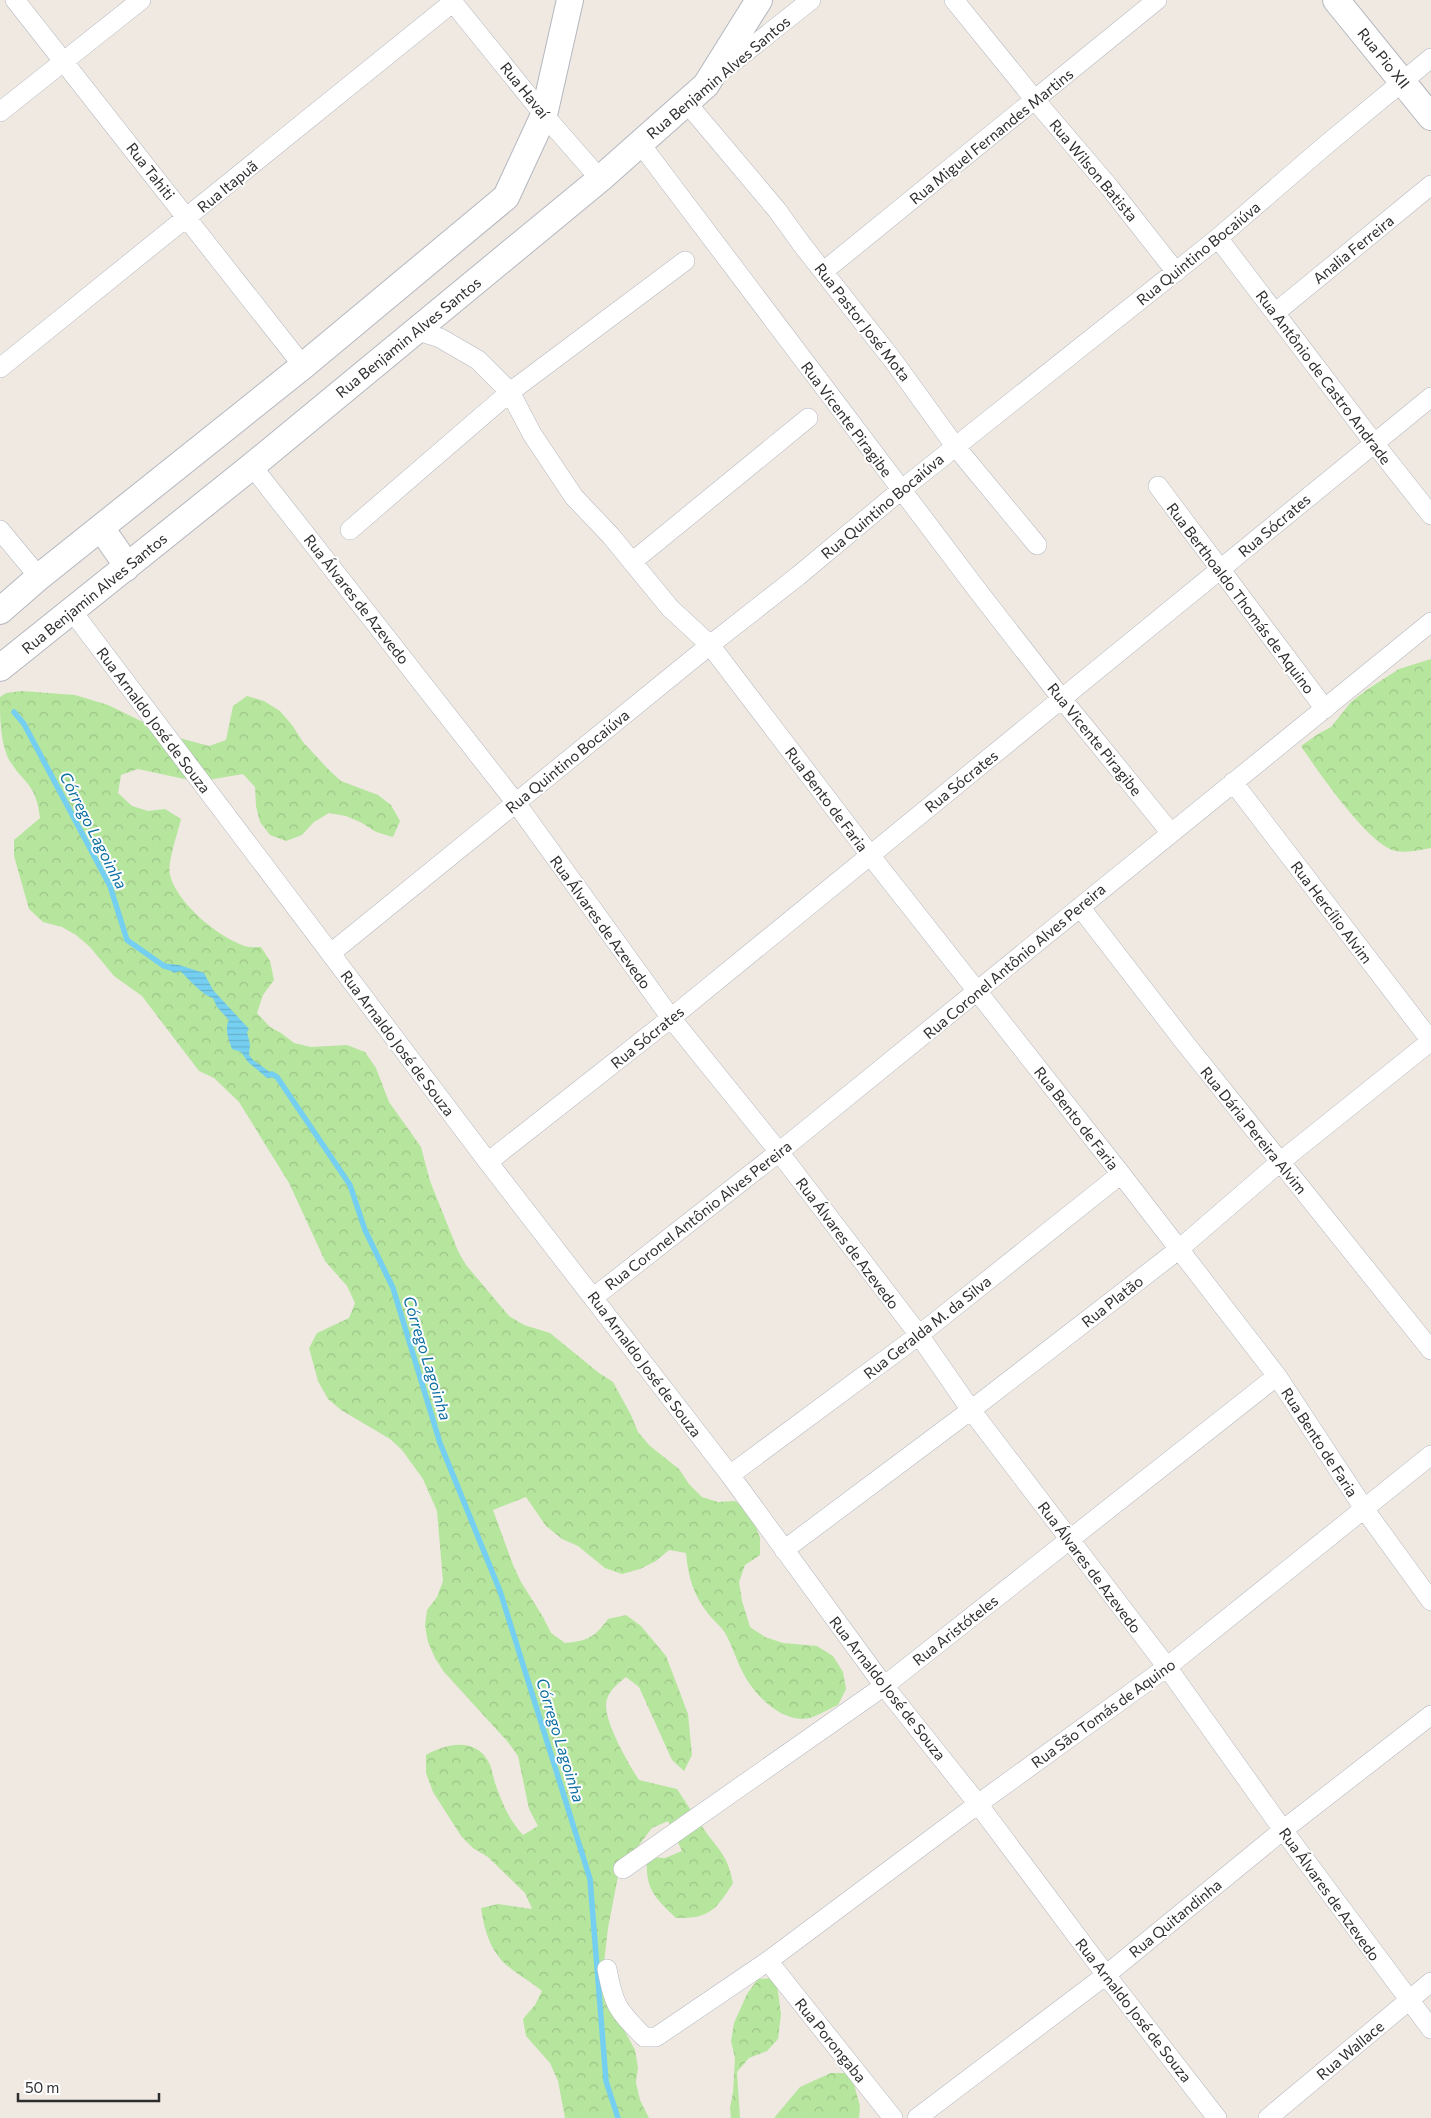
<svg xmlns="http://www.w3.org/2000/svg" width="1431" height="2118" font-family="Commissioner,sans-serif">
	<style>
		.forest { fill: url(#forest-crowns) }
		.water { fill: url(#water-rules) }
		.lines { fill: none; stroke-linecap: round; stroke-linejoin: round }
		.stream { stroke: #75cff0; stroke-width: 5.5 }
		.street-casing { stroke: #b4b7c1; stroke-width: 20 }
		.secondary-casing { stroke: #b4b7c1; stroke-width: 28 }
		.street { stroke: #fff; stroke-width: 19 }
		.secondary { stroke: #fff; stroke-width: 26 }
		.labels { text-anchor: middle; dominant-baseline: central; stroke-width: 4; stroke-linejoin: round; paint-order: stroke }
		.street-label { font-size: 15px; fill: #2e2e2e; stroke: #fff }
		.water-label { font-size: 16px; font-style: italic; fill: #0d6fa3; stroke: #fff }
	</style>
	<defs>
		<pattern id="forest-crowns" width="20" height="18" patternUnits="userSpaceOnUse" patternTransform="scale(1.25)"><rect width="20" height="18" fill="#b6e59e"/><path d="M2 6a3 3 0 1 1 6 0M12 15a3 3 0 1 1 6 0" fill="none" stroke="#9dc588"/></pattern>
		<pattern id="water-rules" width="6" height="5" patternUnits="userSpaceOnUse" patternTransform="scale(1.25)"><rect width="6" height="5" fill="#75cff0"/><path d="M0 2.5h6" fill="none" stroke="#66b2ce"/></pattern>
	</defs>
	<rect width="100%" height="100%" fill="#efe9e1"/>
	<path class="forest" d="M1431,659V848C1420,850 1408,853 1396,851C1369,846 1317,770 1301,746L1318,734L1331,727L1351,702L1368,689L1399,669Z
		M22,691L75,695L108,705L172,736L209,746L226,740L233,706L247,696L264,701L280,711L292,725L303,742L328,769L341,781L378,795L391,805L400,821L393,837L376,832L362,823L346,816L329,813L314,822L302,835L286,841L270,835L260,822L256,806L255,787L243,774L208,780H189L138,769L121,775L118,793L132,806L148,811L165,809L181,819C178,833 167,862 170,875C177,903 216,935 242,945C247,948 255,947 261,947L270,961L274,980L263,995L257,1013L270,1027L281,1033L294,1043L311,1047L347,1045L365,1052L376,1068L389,1102L421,1147L430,1181L458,1251L466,1265L509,1316L524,1325L550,1333L599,1373L613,1382L631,1415L638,1432L650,1446L679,1469L689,1484L702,1497L718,1502L735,1501L750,1510L760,1538V1555L745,1565L739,1582L742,1601L750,1627L765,1637L783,1643L817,1646L833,1656L843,1672L846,1689L838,1705C828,1709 813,1719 803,1719C776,1718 753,1693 742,1671C736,1659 732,1645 725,1633C721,1626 715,1622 710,1616C694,1597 688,1577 686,1553L669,1550L656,1561L640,1569L622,1574L605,1568L578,1546L562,1539L546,1526L526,1497L493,1510L513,1565L521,1582L543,1617L551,1633L565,1643C588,1641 595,1637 608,1619L626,1615L641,1626L666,1656L688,1714L692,1755L684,1771L672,1760L639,1687L626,1677C617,1684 606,1693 606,1705C606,1725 628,1763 639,1780L677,1789C687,1804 697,1820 708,1835C723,1854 728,1859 733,1883C716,1910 709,1919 676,1918C654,1897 645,1889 647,1857L665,1858L682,1851L668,1821L652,1828L619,1871L608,1928L604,1963L617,2017L635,2050L638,2067L636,2083L640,2100L649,2118H565L558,2081L550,2063L526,2036L523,2019L535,2005L542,1991C533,1983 523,1978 514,1971C491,1955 485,1933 481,1908L498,1904L532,1909L525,1893L488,1857L473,1848L461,1836L433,1792L426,1773V1755C446,1744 474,1737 488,1761C492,1767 493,1777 495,1783C502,1803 509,1820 523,1835L538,1826L529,1809L518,1756L507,1741L444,1672L435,1658L428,1642L425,1626L427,1610L437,1597L443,1581L437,1511L423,1479L402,1450L390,1439L341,1410L328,1399L318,1381L309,1348L317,1333L349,1318L355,1303L347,1286L325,1261L289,1183L239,1102L214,1078L199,1071L142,996L114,976L90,947L76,935L62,927L43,922L29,909L14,856V840L40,818C36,782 23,784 8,758C0,739 0,718 0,697L6,693Z
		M776,1978L781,2014L778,2039L767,2051L749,2058L737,2072L740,2118H731L730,2108L733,2092L735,2058L731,2041L734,2023L747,1994L758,1979Z
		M831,2073H851L860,2106L859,2118H774L800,2087Z"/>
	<path class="water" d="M161,963L179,965L204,973L213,990L249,1029L247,1032L250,1044L249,1055L253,1060L277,1077L267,1078L248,1062L241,1052L232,1049C229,1040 224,1029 229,1020L217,1007L213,998C202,995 189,979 180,971L174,973Z"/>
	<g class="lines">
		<path class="stream" d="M14,712L24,724L110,886L127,940L164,966L170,968
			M272,1074L277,1077L350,1185L365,1230L393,1288L440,1443L500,1591L590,1879L606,2081L618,2118"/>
		<g class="street-casing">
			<path id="street" d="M15,0L303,366
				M451,0L544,115L600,179
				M954,0L1035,100L1110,188L1176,272
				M718,74L811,0
				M686,102L777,210L803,246L892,359L955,446L1037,545
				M0,112L141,0
				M639,142L978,591L1062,699L1171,833
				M1218,238L1374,443L1431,515
				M824,271L1157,0
				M1275,313L1431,185
				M418,331L440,338L478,360L510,392L532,434L574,497L611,536L670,608L710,645L870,855L1121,1174L1277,1376L1365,1510L1431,1601
				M0,368L453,2
				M252,466L516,803L671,1018L779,1152L919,1335L971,1410L1167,1667L1283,1830L1431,2029
				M1158,486L1325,709
				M0,530L39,577
				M350,530L510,392L685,261
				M632,562L808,418
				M72,611L488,1162L730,1475L884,1686L978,1804L1106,1975L1217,2118
				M1233,782L1431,1041
				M1080,907L1185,1043L1431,1350
				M331,953L710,645L798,576L901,490L1218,238L1327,144L1431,58
				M488,1162L671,1018L1431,397
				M594,1297L779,1152L1431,622
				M730,1475L919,1335L1121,1174
				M784,1550L971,1410L1178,1250L1280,1162L1431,1041
				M623,1869L884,1686L1277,1376
				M768,1961L893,2118
				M607,1969C614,2007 618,2010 644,2037H656L768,1961L978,1804L1167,1667L1431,1455
				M917,2118L1106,1975L1283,1830L1431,1715
				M1268,2118L1431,1982"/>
		</g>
		<g class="secondary-casing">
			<path id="secondary" d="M1336,0L1431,117
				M101,528L124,561L126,568
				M0,611L39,577L303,366L506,197L544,115L570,0
				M0,668L252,466L600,179L706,85L759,0"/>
		</g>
		<use href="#street" class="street"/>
		<use href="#secondary" class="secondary"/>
	</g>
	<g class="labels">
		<g class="street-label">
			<text transform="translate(1384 58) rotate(51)">Rua Pio XII</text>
			<text transform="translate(718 77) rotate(-40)">Rua Benjamin Alves Santos</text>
			<text transform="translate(525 90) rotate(51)">Rua Havaí</text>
			<text transform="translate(991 136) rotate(-39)">Rua Miguel Fernandes Martins</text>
			<text transform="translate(1094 170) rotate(50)">Rua Wilson Batista</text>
			<text transform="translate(151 171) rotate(52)">Rua Tahiti</text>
			<text transform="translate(227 186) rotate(-39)">Rua Itapuã</text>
			<text transform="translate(1353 249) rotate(-39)">Analia Ferreira</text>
			<text transform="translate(1198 253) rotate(-39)">Rua Quintino Bocaiúva</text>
			<text transform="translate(863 322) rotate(52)">Rua Pastor José Mota</text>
			<text transform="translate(408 337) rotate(-39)">Rua Benjamin Alves Santos</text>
			<text transform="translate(1324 377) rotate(53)">Rua Antônio de Castro Andrade</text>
			<text transform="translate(847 419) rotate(53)">Rua Vicente Piragibe</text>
			<text transform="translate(882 506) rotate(-40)">Rua Quintino Bocaiúva</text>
			<text transform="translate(1274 525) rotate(-40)">Rua Sócrates</text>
			<text transform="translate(94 593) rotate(-39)">Rua Benjamin Alves Santos</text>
			<text transform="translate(1241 598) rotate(53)">Rua Berthoaldo Thomás de Aquino</text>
			<text transform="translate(357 599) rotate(52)">Rua Álvares de Azevedo</text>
			<text transform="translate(154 720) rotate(53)">Rua Arnaldo José de Souza</text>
			<text transform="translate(1095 739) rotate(51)">Rua Vicente Piragibe</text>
			<text transform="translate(567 761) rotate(-39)">Rua Quintino Bocaiúva</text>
			<text transform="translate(961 781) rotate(-39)">Rua Sócrates</text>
			<text transform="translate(827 799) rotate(53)">Rua Bento de Faria</text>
			<text transform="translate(1332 912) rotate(53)">Rua Hercílio Alvim</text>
			<text transform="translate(601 922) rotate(54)">Rua Álvares de Azevedo</text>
			<text transform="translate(1014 961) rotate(-40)">Rua Coronel Antônio Alves Pereira</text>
			<text transform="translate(647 1037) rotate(-39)">Rua Sócrates</text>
			<text transform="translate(398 1043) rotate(53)">Rua Arnaldo José de Souza</text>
			<text transform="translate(1077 1118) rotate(52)">Rua Bento de Faria</text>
			<text transform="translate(1254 1130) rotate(51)">Rua Dária Pereira Alvim</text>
			<text transform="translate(698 1215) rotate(-38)">Rua Coronel Antônio Alves Pereira</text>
			<text transform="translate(848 1243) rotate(53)">Rua Álvares de Azevedo</text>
			<text transform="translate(1112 1301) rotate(-38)">Rua Platão</text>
			<text transform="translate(927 1327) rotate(-38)">Rua Geralda M. da Silva</text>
			<text transform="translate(645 1364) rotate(53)">Rua Arnaldo José de Souza</text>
			<text transform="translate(1320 1442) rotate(57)">Rua Bento de Faria</text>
			<text transform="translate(1090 1567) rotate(53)">Rua Álvares de Azevedo</text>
			<text transform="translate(955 1630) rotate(-38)">Rua Aristóteles</text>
			<text transform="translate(888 1688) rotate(52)">Rua Arnaldo José de Souza</text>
			<text transform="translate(1103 1713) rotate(-36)">Rua São Tomás de Aquino</text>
			<text transform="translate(1330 1894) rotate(54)">Rua Álvares de Azevedo</text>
			<text transform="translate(1175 1918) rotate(-39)">Rua Quitandinha</text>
			<text transform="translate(1134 2010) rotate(52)">Rua Arnaldo José de Souza</text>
			<text transform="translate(831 2040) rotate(51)">Rua Porongaba</text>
			<text transform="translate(1350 2050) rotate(-40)">Rua Wallace</text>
		</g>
		<g class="water-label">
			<text transform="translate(94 830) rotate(63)">Córrego Lagoinha</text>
			<text transform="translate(428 1358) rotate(73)">Córrego Lagoinha</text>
			<text transform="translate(561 1740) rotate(73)">Córrego Lagoinha</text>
		</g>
	</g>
	<path d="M18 2093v8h141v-8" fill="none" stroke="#2e2e2e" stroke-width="2.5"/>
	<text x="25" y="2093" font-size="15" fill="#2e2e2e" stroke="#ffffff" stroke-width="4" paint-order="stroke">50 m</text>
</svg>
